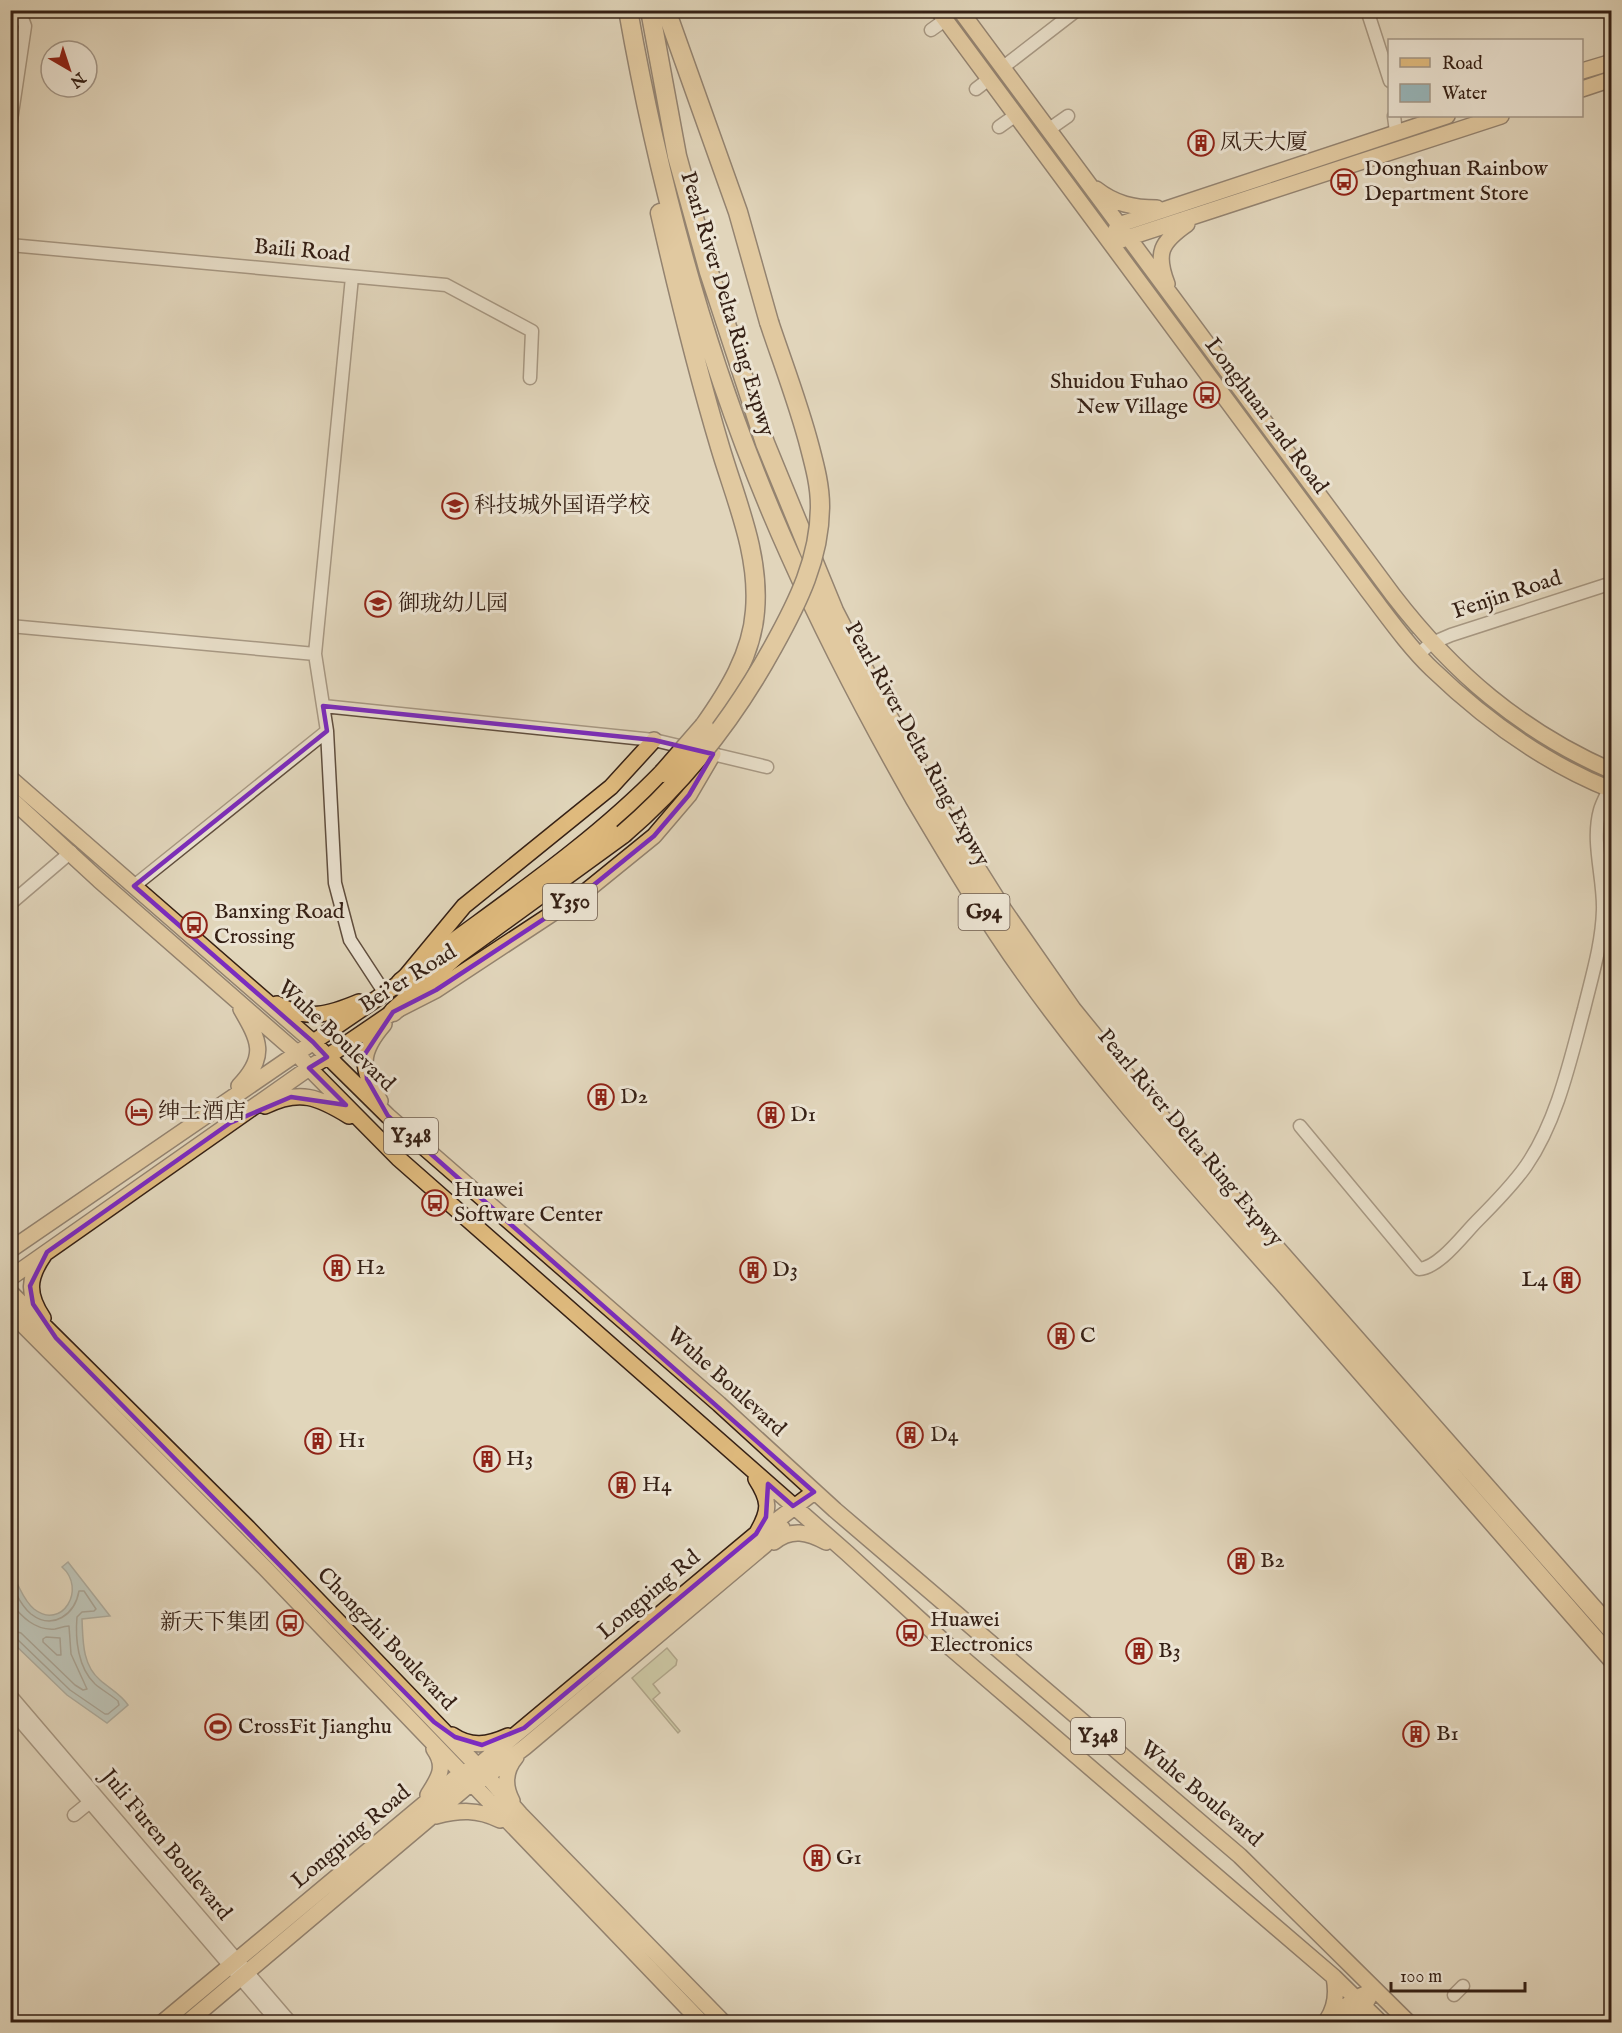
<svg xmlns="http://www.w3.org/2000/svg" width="1622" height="2033" font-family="'IM FELL English','Noto Serif SC',serif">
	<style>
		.green { fill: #b5bd8e; stroke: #756e52; stroke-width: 1.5 }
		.water { fill: #98b6ba; stroke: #707a78; stroke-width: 1.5 }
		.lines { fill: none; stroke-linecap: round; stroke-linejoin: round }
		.shore { stroke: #666b68; stroke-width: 1.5 }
		.minor-casing { stroke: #604e3e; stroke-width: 15 }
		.major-casing { stroke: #352015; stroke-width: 18 }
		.highway-casing { stroke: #352015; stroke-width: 21 }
		.minor { stroke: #ece4d3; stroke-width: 12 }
		.major { stroke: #e0bb7e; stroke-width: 15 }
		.highway { stroke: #e0bb7e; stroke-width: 18 }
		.highway-bridge-casing { stroke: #352015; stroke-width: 21; stroke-linecap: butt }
		.highway-bridge { stroke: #e0bb7e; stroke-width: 18 }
		.marked { fill: none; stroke: #7b2cbf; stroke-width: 4.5; stroke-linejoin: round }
		.labels { text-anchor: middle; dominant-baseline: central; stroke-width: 6; stroke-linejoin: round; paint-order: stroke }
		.shield { fill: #ece4d3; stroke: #6c5b4e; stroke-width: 1.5 }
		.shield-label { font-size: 21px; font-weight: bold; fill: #352015 }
		.poi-label { font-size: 22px; fill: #352015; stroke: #ece4d3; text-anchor: start }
		.street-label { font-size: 22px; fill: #352015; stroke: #ece4d3 }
	</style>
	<rect width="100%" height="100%" fill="#e1d6bb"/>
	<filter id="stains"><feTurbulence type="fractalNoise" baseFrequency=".00333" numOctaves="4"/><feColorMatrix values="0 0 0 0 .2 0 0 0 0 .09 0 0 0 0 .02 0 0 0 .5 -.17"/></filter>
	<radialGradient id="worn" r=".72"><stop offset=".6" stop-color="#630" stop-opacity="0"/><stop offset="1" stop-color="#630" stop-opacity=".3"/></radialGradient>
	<path class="green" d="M948,11H952L1099,210L1095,212Z
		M1136,260L1398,613L1413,633L1410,634L1133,262Z
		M667,1648L677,1660L676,1665L653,1684L660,1693L653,1699L680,1731L678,1733L632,1678Z"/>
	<path class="water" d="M68,1562L110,1616L82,1619C83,1640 82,1665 100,1680C110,1689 121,1694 128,1705L107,1723L67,1695L11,1641V1574C20,1585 22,1599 34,1609C62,1631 87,1589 62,1567Z"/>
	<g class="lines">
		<path class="shore" d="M10,1583C17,1594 20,1605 31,1614C53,1631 75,1614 79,1591H84L96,1609L94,1611L82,1612L77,1617C75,1639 78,1668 95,1684C102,1690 111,1695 118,1701L119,1705L108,1714H105L70,1690L17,1639L10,1638
			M10,1602C21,1616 35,1631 55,1629C60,1628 63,1626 69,1626L71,1654L87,1689L83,1690L75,1685L21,1633L10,1630
			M46,1637L60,1638L61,1655H57L43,1642V1639Z"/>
		<g class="minor-casing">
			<path id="minor" d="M1367,10L1390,81
				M931,30L945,20
				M1002,68L1077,10
				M976,89L989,79
				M1394,116L1396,132
				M10,127L25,26L19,10
				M999,127L1016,115
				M1048,130L1068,116
				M10,245L446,285L532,331L530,378
				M352,277L315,654L327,731L335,883L350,940L384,992
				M10,626L315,654
				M1419,654L1430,644L1451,635L1612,583
				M323,706L654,740L767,767
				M134,886L327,731
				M10,904L71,852
				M1300,1126L1419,1269C1439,1268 1463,1235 1477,1221C1494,1204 1512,1186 1526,1166C1557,1121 1570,1061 1584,1009C1592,976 1602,944 1603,910C1604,878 1591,842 1600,810C1602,803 1606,796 1609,789
				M10,1695L290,2022
				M10,1709L278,2022
				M74,1815L90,1802
				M1454,1995L1463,1986"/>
		</g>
		<g class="major-casing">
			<path id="major" d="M938,10L1368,591C1388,617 1408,646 1432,669C1484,719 1544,763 1612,790
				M960,10L1393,595C1453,673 1521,731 1612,771
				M1582,71L1612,62
				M1582,89L1612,79
				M1096,189C1115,204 1134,208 1157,208
				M1115,232L1118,225L1447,116
				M1121,240L1501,116
				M1167,284C1155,253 1161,242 1187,224
				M10,778L313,1042L388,1116L719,1404L835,1510L1240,1856L1408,2022
				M10,798L99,880L297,1053L309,1068L398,1158L847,1553L952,1649L1334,1977L1380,2022
				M277,1004C308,1021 328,1015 359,1002
				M239,1086C268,1056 259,1040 241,1009
				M380,1101C361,1068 358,1054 384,1024
				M265,1106C300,1089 318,1097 349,1116
				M10,1250L401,982L464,906L611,787L654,740
				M10,1278L309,1068L327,1057L393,1012L436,990L585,892L654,836L689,795L713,754
				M10,1292L248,1528L487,1776L520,1814L723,2022
				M10,1312L265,1568L701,2022
				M43,1318C27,1294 28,1278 44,1255
				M756,1479C770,1501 770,1510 758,1531
				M774,1542C791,1528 808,1532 826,1542
				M452,1735C471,1748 488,1745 508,1736
				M428,1795C438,1779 447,1767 434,1749
				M512,1801C504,1786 505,1770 516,1757
				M436,1816C460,1810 477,1809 500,1820
				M1327,2020C1336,2007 1337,1992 1334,1977
				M163,2022L460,1774L478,1766L756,1534L763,1531L814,1492
				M188,2022L470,1784L487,1776L525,1747L765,1545L769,1539L782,1528
				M1326,2022L1356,1998L1365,1994
				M1344,2022L1364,2006L1369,1997"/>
		</g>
		<g class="highway-casing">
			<path id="highway" d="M628,10C661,196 712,382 790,555C827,638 870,720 915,799C950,858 985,917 1025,973C1107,1088 1203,1191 1296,1297C1402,1417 1507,1538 1612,1659
				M650,10L677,156L709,272L765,443L834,611L904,747L947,822L1003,911L1072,1010L1152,1108L1612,1630
				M666,10L738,212L769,322
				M660,213C678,292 697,370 720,447C736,501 760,554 755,611C752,654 728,692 704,726
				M401,982C489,914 585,853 663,773
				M393,1012L455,956L623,834"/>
		</g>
		<use href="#minor" class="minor"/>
		<use href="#major" class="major"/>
		<use href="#highway" class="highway"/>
		<g class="highway-bridge-casing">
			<path id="highway-bridge" d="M663,773L704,726
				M623,834C685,781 734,718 773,647C798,602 820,558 820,506C820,486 815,467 810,448C799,405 783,364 769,322"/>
		</g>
		<use href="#highway-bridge" class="highway-bridge"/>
	</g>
	<path d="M0 0H1622V2033H0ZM323,706L654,740L713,754L689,795L654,836L585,892L436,990L393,1012L365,1054L367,1079L388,1116L814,1492L793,1506L768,1484L766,1517L756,1534L524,1728L482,1745L455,1737L434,1722L56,1338L33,1304L30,1286L47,1252L230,1123L291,1097L346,1105L309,1068L327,1057L313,1042L134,886L327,731Z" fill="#e1d6bb" fill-opacity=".55" fill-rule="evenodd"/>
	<path class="marked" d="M323,706L654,740L713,754L689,795L654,836L585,892L436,990L393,1012L365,1054L367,1079L388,1116L814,1492L793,1506L768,1484L766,1517L756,1534L524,1728L482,1745L455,1737L434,1722L56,1338L33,1304L30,1286L47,1252L230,1123L291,1097L346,1105L309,1068L327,1057L313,1042L134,886L327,731Z"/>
	<defs>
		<g id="building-ring" transform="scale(1.35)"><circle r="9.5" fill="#ece4d3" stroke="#8f2418" stroke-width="1.5"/><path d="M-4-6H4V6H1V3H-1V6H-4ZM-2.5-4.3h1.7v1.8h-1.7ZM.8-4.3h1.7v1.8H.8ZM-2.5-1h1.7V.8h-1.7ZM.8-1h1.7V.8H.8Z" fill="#8f2418"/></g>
		<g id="bus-ring" transform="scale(1.35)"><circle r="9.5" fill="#ece4d3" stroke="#8f2418" stroke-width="1.5"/><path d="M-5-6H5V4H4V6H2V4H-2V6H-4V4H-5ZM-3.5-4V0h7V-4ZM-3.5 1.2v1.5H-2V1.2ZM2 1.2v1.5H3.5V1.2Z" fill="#8f2418"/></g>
		<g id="school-ring" transform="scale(1.35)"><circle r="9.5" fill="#ece4d3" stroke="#8f2418" stroke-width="1.5"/><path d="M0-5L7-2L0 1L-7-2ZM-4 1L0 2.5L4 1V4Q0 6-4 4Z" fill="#8f2418"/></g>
		<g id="hotel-ring" transform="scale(1.35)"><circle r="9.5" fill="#ece4d3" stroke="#8f2418" stroke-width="1.5"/><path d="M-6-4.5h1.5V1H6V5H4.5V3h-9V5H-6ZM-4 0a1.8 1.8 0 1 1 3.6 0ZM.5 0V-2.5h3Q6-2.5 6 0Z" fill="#8f2418"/></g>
		<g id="stadium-ring" transform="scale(1.35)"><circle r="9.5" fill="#ece4d3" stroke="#8f2418" stroke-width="1.5"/><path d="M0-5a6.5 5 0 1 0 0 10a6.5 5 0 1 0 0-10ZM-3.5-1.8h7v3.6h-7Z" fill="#8f2418"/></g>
	</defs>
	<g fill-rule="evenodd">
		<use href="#building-ring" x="1201" y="143"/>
		<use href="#bus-ring" x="1344" y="182"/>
		<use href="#bus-ring" x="1207" y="395"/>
		<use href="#school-ring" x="455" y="506"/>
		<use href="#school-ring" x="378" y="604"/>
		<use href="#bus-ring" x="194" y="925"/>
		<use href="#building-ring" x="601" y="1097"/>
		<use href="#hotel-ring" x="139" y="1112"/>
		<use href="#building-ring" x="771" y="1115"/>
		<use href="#bus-ring" x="435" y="1203"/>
		<use href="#building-ring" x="337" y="1268"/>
		<use href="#building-ring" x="753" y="1270"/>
		<use href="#building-ring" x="1567" y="1280"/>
		<use href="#building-ring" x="1061" y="1336"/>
		<use href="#building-ring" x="910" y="1435"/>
		<use href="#building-ring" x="318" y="1441"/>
		<use href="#building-ring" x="487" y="1459"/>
		<use href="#building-ring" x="622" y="1485"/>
		<use href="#building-ring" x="1241" y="1561"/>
		<use href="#bus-ring" x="290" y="1623"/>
		<use href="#bus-ring" x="910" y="1633"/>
		<use href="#building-ring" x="1139" y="1651"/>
		<use href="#stadium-ring" x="218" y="1727"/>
		<use href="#building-ring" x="1416" y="1734"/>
		<use href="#building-ring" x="817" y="1858"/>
	</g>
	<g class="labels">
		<g class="shield">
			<rect x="543" y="884" width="54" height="36" rx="4.5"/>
			<rect x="958.5" y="894" width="51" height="36" rx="4.5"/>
			<rect x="384" y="1118" width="54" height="36" rx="4.5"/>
			<rect x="1071" y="1718" width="54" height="36" rx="4.5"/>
		</g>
		<g class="shield-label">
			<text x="570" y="902">Y350</text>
			<text x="984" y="912">G94</text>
			<text x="411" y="1136">Y348</text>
			<text x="1098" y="1736">Y348</text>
		</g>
		<g class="poi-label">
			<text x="1220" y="143">凤天大厦</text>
			<text x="1364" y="169">Donghuan Rainbow<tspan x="1364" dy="25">Department Store</tspan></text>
			<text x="1188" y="382" text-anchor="end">Shuidou Fuhao<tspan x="1188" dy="25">New Village</tspan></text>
			<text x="474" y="506">科技城外国语学校</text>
			<text x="398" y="604">御珑幼儿园</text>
			<text x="214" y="912">Banxing Road<tspan x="214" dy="25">Crossing</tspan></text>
			<text x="620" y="1097">D2</text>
			<text x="158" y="1112">绅士酒店</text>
			<text x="790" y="1115">D1</text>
			<text x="454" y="1190">Huawei<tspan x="454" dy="25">Software Center</tspan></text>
			<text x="356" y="1268">H2</text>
			<text x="772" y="1270">D3</text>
			<text x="1548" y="1280" text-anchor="end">L4</text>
			<text x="1080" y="1336">C</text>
			<text x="930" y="1435">D4</text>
			<text x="338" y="1441">H1</text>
			<text x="506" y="1459">H3</text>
			<text x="642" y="1485">H4</text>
			<text x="1260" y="1561">B2</text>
			<text x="930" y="1620">Huawei<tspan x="930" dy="25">Electronics</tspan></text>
			<text x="270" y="1623" text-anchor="end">新天下集团</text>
			<text x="1158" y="1651">B3</text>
			<text x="238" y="1727">CrossFit Jianghu</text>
			<text x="1436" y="1734">B1</text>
			<text x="836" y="1858">G1</text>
		</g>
		<g class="street-label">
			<text transform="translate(302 251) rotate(5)">Baili Road</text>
			<text transform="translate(727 304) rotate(73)">Pearl River Delta Ring Expwy</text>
			<text transform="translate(1266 416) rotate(53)">Longhuan 2nd Road</text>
			<text transform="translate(1507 595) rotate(-18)">Fenjin Road</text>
			<text transform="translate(917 744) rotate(61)">Pearl River Delta Ring Expwy</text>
			<text transform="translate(408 979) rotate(-32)">Bei'er Road</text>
			<text transform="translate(336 1036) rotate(43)">Wuhe Boulevard</text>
			<text transform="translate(1190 1138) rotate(50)">Pearl River Delta Ring Expwy</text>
			<text transform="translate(726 1382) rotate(42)">Wuhe Boulevard</text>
			<text transform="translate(649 1595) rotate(-40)">Longping Rd</text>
			<text transform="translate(386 1639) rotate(46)">Chongzhi Boulevard</text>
			<text transform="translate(1201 1794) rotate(40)">Wuhe Boulevard</text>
			<text transform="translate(351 1837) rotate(-40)">Longping Road</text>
			<text transform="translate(166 1845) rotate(50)">Juli Furen Boulevard</text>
		</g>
	</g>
	<rect width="1622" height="2033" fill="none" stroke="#e1d6bb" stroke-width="36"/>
	<rect x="12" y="12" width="1598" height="2009" fill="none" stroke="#352015" stroke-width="3"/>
	<rect x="18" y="18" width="1586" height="1997" fill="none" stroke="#352015" stroke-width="1.5"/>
	<rect x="1388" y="39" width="195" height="78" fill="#ece4d3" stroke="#a39687" stroke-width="1.5"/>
	<rect x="1400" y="58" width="30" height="9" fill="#e0bb7e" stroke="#a39687" stroke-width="1.5"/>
	<text x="1442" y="69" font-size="18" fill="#352015">Road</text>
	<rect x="1400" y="84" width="30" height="18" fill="#98b6ba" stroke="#a39687" stroke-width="1.5"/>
	<text x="1442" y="99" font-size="18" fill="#352015">Water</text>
	<g transform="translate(69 69) rotate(141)"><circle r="28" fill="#ece4d3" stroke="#a39687" stroke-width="1.5"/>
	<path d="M0-4.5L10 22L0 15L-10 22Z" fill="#8f2418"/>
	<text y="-9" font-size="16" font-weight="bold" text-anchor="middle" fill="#352015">N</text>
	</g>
	<path d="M1391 1982v9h134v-9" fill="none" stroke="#352015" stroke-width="3"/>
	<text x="1400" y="1982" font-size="18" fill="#352015" stroke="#ece4d3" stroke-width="4.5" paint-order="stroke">100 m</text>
	<rect width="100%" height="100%" filter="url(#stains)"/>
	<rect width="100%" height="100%" fill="url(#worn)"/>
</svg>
